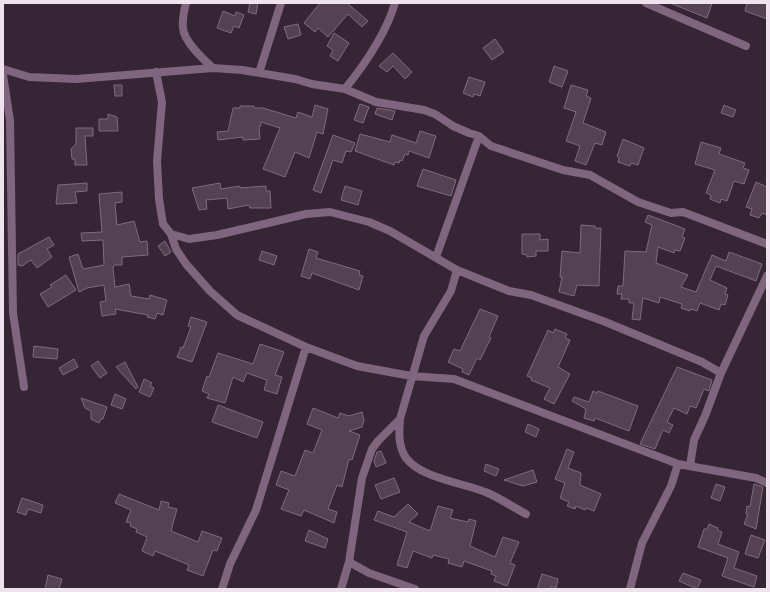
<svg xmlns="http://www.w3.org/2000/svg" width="770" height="592" font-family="Quicksand,sans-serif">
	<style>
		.building { fill: #544152; stroke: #806b7d }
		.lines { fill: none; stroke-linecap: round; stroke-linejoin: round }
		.street { stroke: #7f657d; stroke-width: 8 }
	</style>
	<rect width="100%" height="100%" fill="#362535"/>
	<path class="building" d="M250,3H258L256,14L248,12Z
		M320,3H347L368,21L362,27L348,14L328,37L318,28L315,32L304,23Z
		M670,3H712L707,18Z
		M747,3H767V19L745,11Z
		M223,11L235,16L236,12L244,15L239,28L234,26L231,33L217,28Z
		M298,24L301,35L288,39L284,27Z
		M334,33L349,43L338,61L330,56L333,50L327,46Z
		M495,39L504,52L492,60L483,48Z
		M393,53L412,72L405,79L393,66L387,72L379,66Z
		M554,66L568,71L562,87L549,82Z
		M469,77L485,82L480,96L474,94L473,97L463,93Z
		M114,85H122V96H115Z
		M571,85L588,90L586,96L591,98L583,123L606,132L602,145L595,143L586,165L575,161L580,146L566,141L576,112L564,108Z
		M360,104L369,107L363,123L354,120Z
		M315,105L328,109L323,134L317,132L309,158L295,152L285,177L263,169L280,128L261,122V126H259L260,139L243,140V137L218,140L217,132L228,131L233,108H240V106H254V108H263L296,118L298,112L312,117Z
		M724,105L736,110L733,117L721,113Z
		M377,108L395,111L392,120L375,114Z
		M108,114L117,117L118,131H99V119H108Z
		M76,128H93V136H85L87,165H75V159H72L71,149L76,144Z
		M420,131L436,136L429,158L409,151L408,155L405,154L402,161L400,160L399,163L395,162L394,165L355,151L360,134L390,142L392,135L416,143Z
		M333,135L355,143L351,152L346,151L342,163L333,160L321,193L313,190Z
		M623,139L644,148L638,165L631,163L630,166L618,162L619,158L617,156Z
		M701,142L721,148L719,154L745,163L743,168L749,170L744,184L734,181L727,201L721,199L720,203L710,199L711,195L706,193L715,170L695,164Z
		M423,169L456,180L451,196L417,186Z
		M756,182L767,187V215L762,213L759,218L750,215L752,209L746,207Z
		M87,183V191L75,192L77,203L56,204L58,185Z
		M220,183L221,189L240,186V188L266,186V191H270L271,208H250L249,205L228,209L227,198L206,200L207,209L199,210L192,188Z
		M345,186L362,191L358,205L341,200Z
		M122,192V202L115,203L117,225L134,221L140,242L147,241L148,255L122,257V265H114L113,269L115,287L129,284L131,296L149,299L150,295L167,300L163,315L157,313L155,319L147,317L148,315L115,309L116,314L102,316L100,302L106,301L104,285L87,288L79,292L69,257L78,254L83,269L104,265L103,240L82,241L81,233L102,232L99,194Z
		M648,215L685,229L682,237L685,238L680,251L675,250L674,253L658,247L656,263L688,275L681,287L696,292L712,255L726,261L729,252L762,264L756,281L716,266L710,280L727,288L725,294L728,295L725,305L721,304L719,310L700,303L697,311L691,309L690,311L681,308L682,304L660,297L659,303L643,298L640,320L632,319L634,303H629V299H621L622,294H617L618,286H623L625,251L646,252L652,225L645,222Z
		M581,225L595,226V228H601L599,286L577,285L574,296L559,292L562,277H560L562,251L580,253Z
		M522,234H540V240L548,239V251H536V256L527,257V255L522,254Z
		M49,237L54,245L47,249L52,257L37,268L31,260L22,266L18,265V254Z
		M165,241L171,252L165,256L158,246Z
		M309,249L318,252L316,258L360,271L359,275L363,276L359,290L312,273L310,279L301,276Z
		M262,251L277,256L274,265L259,260Z
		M66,275L76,290L48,307L40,294L52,287L50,285Z
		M480,309L498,316L489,337L491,338L480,360L477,358L469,375L462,372L463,369L448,362L454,349L460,351Z
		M191,317L207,322L192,362L177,357L181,347L183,348L191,327L188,326Z
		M555,329L567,334L565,338L570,340L558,367L570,374L554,404L544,399L550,388L531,380L532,378L527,376L548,330L553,333Z
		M260,344L284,352L275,375L282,377L277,394L264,390L267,380L247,373L243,382L233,377L225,403L207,398L209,394L202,391L207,376L209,377L218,353L253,364Z
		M34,346L58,349L57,359L33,357Z
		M74,359L78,367L63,375L59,368Z
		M98,361L107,373L100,378L91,366Z
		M125,362L138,387L136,389L116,367Z
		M677,367L712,380L709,391L704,389L696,408L690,406L687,414L674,408L667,422L673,425L669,433L663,430L655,449L640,444Z
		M144,379L152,383L150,386L154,388L150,397L139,392Z
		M593,391L597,393L598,391L638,406L629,431L595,418L594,421L584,418L586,409L572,401L574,397L589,402Z
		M115,394L126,399L122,409L111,405Z
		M81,398L107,407L103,419H101L99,423L91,419V411L85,408Z
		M218,405L263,422L257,438L212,422Z
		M313,408L338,418L340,413L349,416L362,412L364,420L362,427L349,431L360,435L352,460L349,459L342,487L337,485L328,509L337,512L334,523L304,510L301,516L281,509L289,490L276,485L281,471L295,476L305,450L313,453L322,430L307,424Z
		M528,424L539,429L536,437L525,432Z
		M567,449L574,452L568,468L581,473L580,485L601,494L594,511L586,508L585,510L576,506L575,509L567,506L569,502L560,498L565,483L555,479Z
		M381,451L386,463L376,467L374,461L377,452Z
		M486,464L499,469L496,476L484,471Z
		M533,470L537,482L523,486L504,480Z
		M394,478L400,492L381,499L375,485Z
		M716,484L725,487L720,501L711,498Z
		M754,484L763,487L756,529L744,524L748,514H746L747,506L750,507Z
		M119,494L159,510L161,501L169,503L168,507L177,509L171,531L198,542L202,531L222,538L217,551L213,550L203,576L187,570L189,565L155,551L153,556L142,551L147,537L136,532L137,529L130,526L131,523L126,522L131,510L115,503Z
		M22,498L43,505L41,513L28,509L26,515L17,512Z
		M408,504L418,514L409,522L430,531L438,506L453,510L450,518L468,522L469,519L476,521L470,546L495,557L503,537L519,542L510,563L515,565L507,586L494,581L496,576L491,574L492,571L464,561L462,567L448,563L449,559L433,555L432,558L413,551L407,568L397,565L407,532L374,520L378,511L394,517Z
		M709,524L718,528L717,530L722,532L718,544L739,552L734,568L757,576L754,587L722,576L728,558L698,547L704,529H707Z
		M309,530L328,539L325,548L305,541Z
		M751,535L765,540L758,558L745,554Z
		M683,573L701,580L697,589L679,581Z
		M542,574L558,579L556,588L551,586V589H537Z
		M48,575L62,579L59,589H45Z"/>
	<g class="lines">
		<path class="street" d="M186,3C184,11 182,20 183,28C184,42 203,59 213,68
			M646,3L746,46
			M3,69L29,77L76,79L213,68L242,70L295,79L312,84L345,89L376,102L424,110L435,114L453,126L469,133L479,136L491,146L563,170L590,175L638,202L671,213L683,212L767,244
			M156,72L162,102L157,161L159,199L163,224L171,234L176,249L186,264L210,291L237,315L306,347L357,366L411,376L454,379L678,464L756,478L767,483
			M259,73L281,3
			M3,75L10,120L13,313L24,387
			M345,89C365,64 386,34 395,3
			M171,234L189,239L217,235L306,214L330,212L369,222L390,231L457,270L451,291L424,336L400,419L378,441L372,449L362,478L349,562L341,589
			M436,257L479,136
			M457,270L509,291L531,295L603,321L702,362L721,373L705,416L694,440L690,466
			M721,373L767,276
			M400,419C399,433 398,446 406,458C422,479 465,483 488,493C501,499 513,507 526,514
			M349,562L369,573L415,589
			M222,589L230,564L256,510L306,347
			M630,589L642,543L671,486L678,464"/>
	</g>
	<rect width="770" height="592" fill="none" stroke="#efe3ed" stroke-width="8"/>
</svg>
